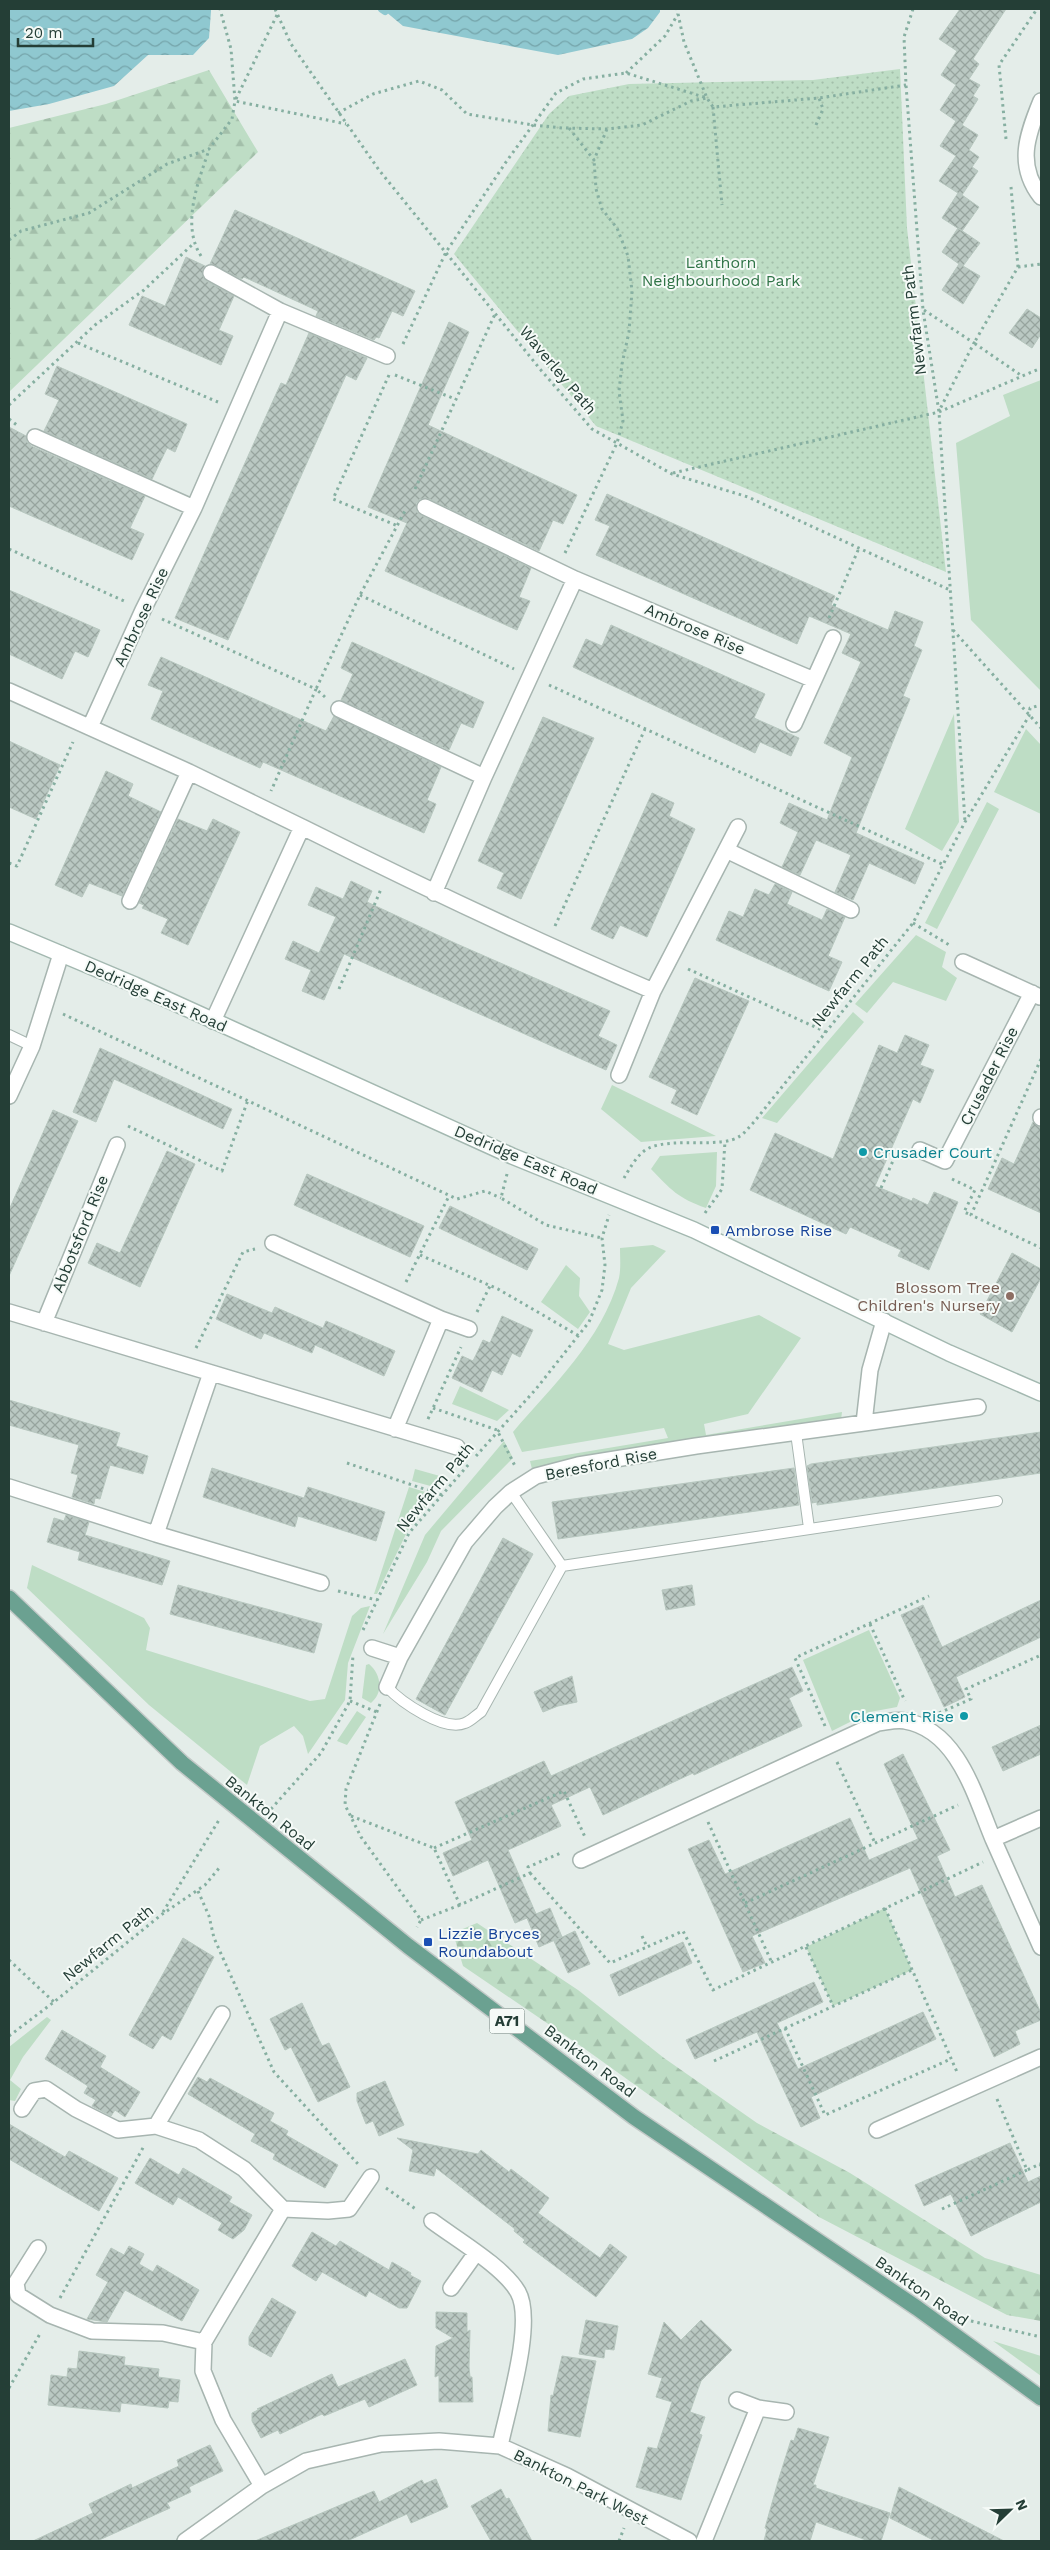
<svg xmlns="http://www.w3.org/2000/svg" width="1050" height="2550" font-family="'Work Sans',sans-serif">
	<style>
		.green { fill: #beddc5 }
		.forest { fill: url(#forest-firs) }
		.park { fill: url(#park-dots) }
		.water { fill: url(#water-waves) }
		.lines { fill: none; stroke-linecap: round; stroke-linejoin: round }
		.stream { stroke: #8fc8d0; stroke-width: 8 }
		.building { fill: url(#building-cross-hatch); stroke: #b7c7bf }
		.lane-casing { stroke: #a7b5b0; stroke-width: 12 }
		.street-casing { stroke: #a7b5b0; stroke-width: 18 }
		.secondary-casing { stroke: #a3b8b0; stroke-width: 18 }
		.primary-casing { stroke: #c2c9c7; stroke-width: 18 }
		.path { stroke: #86afa1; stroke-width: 3; stroke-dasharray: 2.5 4; stroke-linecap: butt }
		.lane { stroke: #fff; stroke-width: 10 }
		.street { stroke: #fff; stroke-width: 15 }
		.secondary { stroke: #fff; stroke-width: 15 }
		.primary { stroke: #6ba191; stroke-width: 15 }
		.culture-dot { fill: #0f9aa8; stroke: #f5faf7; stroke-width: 2 }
		.transit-dot { fill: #1a4fb4; stroke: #f5faf7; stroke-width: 2 }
		.education-dot { fill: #8d6e63; stroke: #f5faf7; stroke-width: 2 }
		.labels { text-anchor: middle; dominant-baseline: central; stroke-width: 4; stroke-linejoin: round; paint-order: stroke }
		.shield { fill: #f5faf7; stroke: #637670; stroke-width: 1 }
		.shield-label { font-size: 15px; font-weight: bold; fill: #243e36 }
		.park-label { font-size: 16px; fill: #307447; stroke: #f5faf7 }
		.street-label { font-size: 16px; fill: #243e36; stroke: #f5faf7 }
		.culture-label { font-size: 16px; fill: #0d838f; stroke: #f5faf7; text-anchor: start }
		.transit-label { font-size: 16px; fill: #164399; stroke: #f5faf7; text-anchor: start }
		.education-label { font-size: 16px; fill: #785e54; stroke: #f5faf7; text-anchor: end }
	</style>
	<defs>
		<pattern id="forest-firs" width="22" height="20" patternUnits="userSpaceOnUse" patternTransform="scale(1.25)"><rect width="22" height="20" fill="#beddc5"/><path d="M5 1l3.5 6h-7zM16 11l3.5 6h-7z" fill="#a3bfaa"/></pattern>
		<pattern id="park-dots" width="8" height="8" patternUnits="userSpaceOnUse" patternTransform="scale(1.25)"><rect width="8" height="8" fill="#beddc5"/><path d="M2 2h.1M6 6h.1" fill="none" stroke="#a3bfaa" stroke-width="1.8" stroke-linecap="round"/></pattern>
		<pattern id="water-waves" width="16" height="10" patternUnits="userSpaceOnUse" patternTransform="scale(1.25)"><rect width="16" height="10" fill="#8fc8d0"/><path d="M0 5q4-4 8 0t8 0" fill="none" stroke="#75a4aa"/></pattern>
		<pattern id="building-cross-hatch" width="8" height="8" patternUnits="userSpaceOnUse" patternTransform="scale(1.25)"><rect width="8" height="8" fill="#bac8c2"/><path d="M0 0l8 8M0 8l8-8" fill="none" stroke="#97a49e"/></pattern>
	</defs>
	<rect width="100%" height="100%" fill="#e4ede9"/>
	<path class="green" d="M1041,380V691L971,620L956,443L1010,416L1003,395Z
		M954,714L959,822L942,851L905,829Z
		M1026,729L1041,745V814L994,792Z
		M987,802L999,809L937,929L925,923Z
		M916,935L946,952L942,967L957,978L946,1001L893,982L867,1013L855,1004Z
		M853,1012L864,1022L777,1123L762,1118Z
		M612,1085L716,1136L641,1142L601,1109Z
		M717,1152L716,1186L706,1208C678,1198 671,1190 651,1169L660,1156Z
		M653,1245L666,1251L631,1288L608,1344L624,1350L759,1315L801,1338L748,1414L704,1424L706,1435L842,1412L841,1420L532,1469L530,1461L668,1438L664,1428L522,1452L513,1432C552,1386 602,1340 619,1278C621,1269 620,1257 620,1248Z
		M566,1265L580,1278L579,1296L590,1312L578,1329L541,1302Z
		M460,1386L509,1410L497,1421L452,1404Z
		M504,1441L513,1458L441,1531L427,1562L383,1634L425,1535Z
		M415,1469L447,1478L438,1488L412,1481Z
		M409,1487L435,1495L408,1530L377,1594H374Z
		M32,1565L144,1618L150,1628L146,1650L310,1701L325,1699L352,1616L361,1608L370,1606L348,1663L345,1700L308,1754L303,1736L294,1726L260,1746L247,1785L149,1705L27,1588Z
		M869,1630L900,1698L897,1707L870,1712L832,1731L803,1660Z
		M369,1664C381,1674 384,1692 371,1703L362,1698L366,1665Z
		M357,1711L366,1717L347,1745L337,1741Z
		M885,1908L912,1970L833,2006L806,1947Z
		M47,2017L51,2020L23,2057L10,2080L21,2089L15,2101L9,2100V2047Z
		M993,2341L1041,2356V2376Z"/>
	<path class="forest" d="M209,70L258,152L9,392V128L106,104Z
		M477,1923L578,1990L664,2058L757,2123L850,2173L985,2258L1041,2275V2321L1007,2315L819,2217L585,2049L463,1966L453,1933Z"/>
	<path class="park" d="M900,69L907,228L946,572L596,426L454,254L549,114L569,96L629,84L813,80Z"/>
	<path class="water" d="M9,9H211V11L209,38L193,55H148L114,86L49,104L9,111Z
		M387,9H660V12L648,28L632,39L558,55L403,26L385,11Z"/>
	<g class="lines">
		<path class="stream" d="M382,9L385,11"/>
	</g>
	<path class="building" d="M960,9H1006L973,59L979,64L969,79L980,85L973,96L978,99L962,125L978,135L969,150L979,157L972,167L978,171L962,195L979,207L962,231L942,218L958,193L939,181L956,156L940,146L956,121L940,110L956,85L941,75L957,51L939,39Z
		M235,210L415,291L403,316L392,311L379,338L376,337L374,340L316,316L318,311L279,293L244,277L242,279L210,264Z
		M958,228L980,243L963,266L980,276L963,304L942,290L959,264L942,252Z
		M186,257L205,266L202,274L206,281L234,296L219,330L233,336L221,365L129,325L142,296L165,306Z
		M1027,309L1041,318V334L1032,348L1009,333Z
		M449,322L469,332L428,425L577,495L563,524L553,520L539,551L429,499H420L416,503L417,512L421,515L531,568L519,597L530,601L517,630L385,571L407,523L368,507Z
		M309,333L367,358L356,380L346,375L228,640L175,618L281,383L286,385Z
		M57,366L187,424L175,452L167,448L152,479L44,431L59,400L45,394Z
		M9,427L26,436L27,442L31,446L145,496L130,528L144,534L132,560L9,506Z
		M607,494L835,596L831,605L888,630L895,611L923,622L914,646L922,650L903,696L910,699L856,833L924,863L915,884L869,863L853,900L835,892L851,855L816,840L800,875L782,867L798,832L780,823L789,803L827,820L852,757L824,743L861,662L842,653L851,634L809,616L797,644L596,555L610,526L595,520Z
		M9,590L100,630L88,657L75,651L62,679L9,654Z
		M611,625L765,694L754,718L799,738L791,756L760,742L755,753L573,667L586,639L602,646Z
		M352,642L484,702L473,728L461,723L449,750L341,700L353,674L341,668Z
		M161,657L326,731L334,716L441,767L427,800L436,804L424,833L263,762L260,768L151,719L163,691L148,685Z
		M543,717L594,738L521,899L497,888L504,873L478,861Z
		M9,741L60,765L36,819L9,807Z
		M106,771L133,784L128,796L161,812L122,896L89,883L82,897L55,885Z
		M652,793L674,803L669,816L695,829L647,937L620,925L613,939L591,929Z
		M178,819L207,831L213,819L240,832L188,945L161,933L168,919L142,908L144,905L139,903Z
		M351,881L372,891L367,902L457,944L610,1011L598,1036L617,1045L606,1070L344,954L324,1000L302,991L311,970L285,959L293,941L319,953L336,917L308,905L316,887L343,899Z
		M775,884L792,892L787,904L822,920L827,909L845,917L828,956L842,962L829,991L716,940L729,911L743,917L755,889L769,895Z
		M695,978L749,1001L697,1115L671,1103L677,1090L649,1077Z
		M905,1035L929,1045L920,1065L934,1070L920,1103L913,1099L875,1186L912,1201L913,1198L928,1205L934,1192L958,1202L929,1270L898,1256L901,1250L850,1227L846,1234L750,1190L775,1133L833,1159L879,1045L897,1053Z
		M100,1048L232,1109L223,1129L114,1079L96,1122L73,1112Z
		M53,1110L78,1121L9,1276V1210Z
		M1033,1122L1041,1127V1213L988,1189L1002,1158L1014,1164Z
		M167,1151L195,1164L140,1287L88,1263L97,1243L120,1253Z
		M307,1174L424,1226L410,1257L294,1205Z
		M450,1206L538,1249L527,1270L439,1228Z
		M1012,1253L1041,1269V1278L1012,1332L980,1314Z
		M227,1294L272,1313L275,1307L323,1328L326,1321L395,1351L384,1376L315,1345L312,1353L264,1333L261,1339L216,1319Z
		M502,1316L533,1330L520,1357L512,1353L502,1375L492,1370L482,1392L452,1378L462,1356L473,1361L483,1340L490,1343Z
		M9,1400L120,1433L116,1446L148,1456L143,1474L110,1465L100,1499L95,1498L94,1504L72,1497L78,1475L71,1473L79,1445L9,1425Z
		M1041,1432V1473L817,1505V1502L812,1503L807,1466L811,1464Z
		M212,1468L304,1498L308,1487L385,1512L376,1541L298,1516L295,1527L203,1497Z
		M794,1468L799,1505L558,1539L552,1502Z
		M66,1515L89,1522L85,1535L170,1561L162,1585L78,1560L80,1552L47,1542L54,1518L64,1521Z
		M503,1538L533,1554L445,1715L416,1699Z
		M178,1585L322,1624L314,1653L170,1614Z
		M692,1585L695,1605L666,1610L662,1590Z
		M1041,1600V1637L956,1677L965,1697L944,1707L901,1615L923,1605L942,1647Z
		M792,1667L803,1691L789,1698L802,1726L694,1775L693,1773L603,1815L590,1787L551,1805L561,1826L508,1850L536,1914L550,1908L562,1937L539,1947L527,1918L515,1923L488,1860L453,1876L443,1853L472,1840L455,1802L544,1761L551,1776Z
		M572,1676L577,1702L558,1706L543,1712L534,1692Z
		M1041,1725V1754L1003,1771L992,1747Z
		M903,1754L950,1850L937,1856L955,1897L982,1885L1041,2013V2020L1015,2031L1020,2044L994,2057L910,1868L752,1936L765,1963L743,1972L688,1849L709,1840L725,1874L850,1818L869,1860L918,1839L884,1764Z
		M575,1931L590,1964L568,1973L554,1941Z
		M183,1938L214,1957L171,2040L162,2035L153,2049L129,2035Z
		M683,1942L692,1963L619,1996L610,1975Z
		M814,1982L823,2002L777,2023L798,2069L923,2012L936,2039L811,2097L820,2118L801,2127L757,2032L695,2059L686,2040Z
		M302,2003L322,2046L329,2043L350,2087L318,2102L291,2047L285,2050L270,2019Z
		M62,2030L106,2056L100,2067L140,2092L125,2117L115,2110L111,2116L92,2106L96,2100L84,2093L88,2086L45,2059Z
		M198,2077L207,2082L210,2078L274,2113L270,2121L288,2131L286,2135L338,2165L325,2188L273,2159L275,2154L251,2141L255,2134L188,2094Z
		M385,2081L404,2125L379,2136L373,2121L366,2124L357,2101V2093Z
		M9,2124L65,2157L69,2151L118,2178L99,2211L9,2159Z
		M397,2138L478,2154L481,2150L509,2172L511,2169L549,2198L538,2213L600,2258L610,2244L627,2257L596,2297L523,2242L525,2240L514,2231L515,2229L436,2168L434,2176L409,2171L413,2150Z
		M1010,2143L1028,2182L1041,2176V2202L971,2236L951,2194L924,2206L915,2185Z
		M150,2158L179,2175L183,2168L232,2197L229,2202L252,2215L244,2230L233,2239L218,2230L222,2223L178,2197L173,2205L135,2183Z
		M312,2232L336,2246L340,2241L389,2270L392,2262L411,2273L410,2275L421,2281L407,2308H399L369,2291L366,2297L322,2272L316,2281L292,2266Z
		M129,2246L144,2254L139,2264L153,2272L157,2265L199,2290L182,2321L125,2290L107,2322L87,2319L108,2282L96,2275L111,2248L124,2255Z
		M272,2298L296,2312L271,2357L249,2345V2337Z
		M436,2312L467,2313V2332L470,2330L469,2367L470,2377H472L473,2402H439V2375L435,2377L436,2346L453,2338L436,2328Z
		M586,2320L618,2326L614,2350L605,2349L604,2358L579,2354Z
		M701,2320L732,2350L701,2381L697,2392L690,2412L705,2417L699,2434L702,2435L681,2500L636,2487L648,2447L657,2449L672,2402L656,2397L662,2378L648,2374L664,2322L681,2340Z
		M79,2351L125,2357L124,2365L159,2369L158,2377L180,2380L178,2402L169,2401L168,2408L121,2403L120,2412L48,2405L51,2375L67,2377L68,2368L77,2369Z
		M562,2356L596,2361L580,2437L548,2431L551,2395L553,2396Z
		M405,2359L417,2385L369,2407L365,2399L324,2416L322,2414L280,2434L278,2430L261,2438L252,2421V2413L260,2409H257L332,2374L338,2387Z
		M798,2428L829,2437L813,2485H816V2488L890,2513L881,2541H869L816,2522L810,2541H764L767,2529L765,2528L779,2478L791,2440L794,2441Z
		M210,2445L223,2471L189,2487L191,2492L167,2503L170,2508L97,2541H33L93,2513L89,2504L131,2484L132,2488L179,2466L177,2460Z
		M436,2479L448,2507L411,2523L407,2514L347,2541H255L374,2491L379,2502L422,2480L424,2484Z
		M899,2487L1004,2541H935L890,2518Z
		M501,2489L506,2499L509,2498L532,2541H491L471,2506Z"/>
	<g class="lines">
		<g class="lane-casing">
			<path id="lane" d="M9,1035L32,1046
				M796,1433L809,1528
				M511,1492L562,1566
				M387,1687C401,1702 444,1732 465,1723C471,1721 476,1715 481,1712L562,1566L997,1501"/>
		</g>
		<g class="street-casing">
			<path id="street" d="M1041,101C1027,135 1016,165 1041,197
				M280,311L387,356
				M35,437L194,508
				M425,507L575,579L484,777L434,893
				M575,579L814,680L833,638
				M9,691L189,772L302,827L213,1021
				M339,709L484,777
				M794,724L814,680
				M90,727L143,610L194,508L280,311L211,273
				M302,827C418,885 534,940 653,991L738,827
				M726,850L851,910
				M130,901L189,772
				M963,962L1040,997
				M619,1075L653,991
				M9,1096L32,1046L61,954
				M1041,1117V1118
				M920,1150L945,1161L1032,993
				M273,1243L441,1319L395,1429
				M9,1312L457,1447
				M441,1319L469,1329
				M884,1321L870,1370L864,1423L978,1407
				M44,1323L117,1145
				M211,1373L156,1534L321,1583
				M9,1487L156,1534
				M372,1648L400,1657
				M387,1687L400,1657L465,1542L495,1507L511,1492L536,1476L578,1465L696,1446L864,1423
				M1041,1818L993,1839L1041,1947
				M581,1860L878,1723C887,1722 897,1719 905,1721C958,1730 975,1796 993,1839
				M22,2109L34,2091L46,2089L76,2109L118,2130L156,2126L199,2140L244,2169L283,2209L204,2342
				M156,2126L222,2014
				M877,2130L1041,2057
				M283,2209L328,2211L349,2209L371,2177
				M432,2221C456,2239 504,2267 518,2292C535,2322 507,2411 500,2446
				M38,2248L16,2283L18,2295L50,2315L92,2331L163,2333L204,2342L203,2371L223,2420L262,2486
				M451,2288L476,2253
				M758,2408L786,2412
				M185,2541L262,2486L306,2461L381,2444L439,2441L500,2446L567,2476L689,2541
				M704,2541L758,2408L737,2400"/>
		</g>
		<g class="secondary-casing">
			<path id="secondary" d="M9,932L135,985L512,1156L694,1230L949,1353L1041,1393"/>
		</g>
		<g class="primary-casing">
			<path id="primary" d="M9,1598L182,1763L408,1946L634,2117L917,2308L1041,2398"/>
		</g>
		<path class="path" d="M275,9L291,44L379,170L540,369L592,429L672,474L748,497L950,590
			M913,9L904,37L906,85L923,310L939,412L965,822
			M277,15L235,101L346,124
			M626,73L665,36L678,14
			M713,107L722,205
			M338,113L373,94L419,81L442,90L467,114L533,125L563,128L607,129L642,125L691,101L707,98L684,42L677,9
			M816,125L823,109L819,98
			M569,128L594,160L607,129
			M1006,139L999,65L1037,9
			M1011,187L1018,267L974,343L1022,376
			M9,240L21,231L89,213L167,164L209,149L232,119L235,101L231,49L220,9
			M201,256C181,225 198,182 209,150
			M1018,267L1041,264
			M924,310L974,343L939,411
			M78,343L218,402
			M403,344L446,252L506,162L556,93L583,79L626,73L707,98L713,107L819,98L906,85
			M389,375L333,499L398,526
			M395,375L455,399
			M9,405L95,325L144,290L193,244
			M9,419L18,426
			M673,473L939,412L1041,368
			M415,489L495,314
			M9,549L124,601
			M565,553L617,443L623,421L619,391L622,364L629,332L632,291L628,256L617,228L602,209L596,189L594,160
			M360,595L514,669
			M829,618L859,548
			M162,619L316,689L271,791
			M953,630L1041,728
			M549,685L944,865
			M325,697L316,689L360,595L405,511
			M9,863L17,866L73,742
			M913,923L951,946
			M555,926L645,729
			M688,969L826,1032
			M339,989L381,889
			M63,1014L457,1199L485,1191L501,1198
			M1041,1059L971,1215L1041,1248
			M128,1126L222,1171L248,1100
			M507,1174L501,1198L546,1225L602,1238
			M624,1178C630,1168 638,1153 649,1148C673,1137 722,1149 740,1136C745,1133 749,1127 754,1122L913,923L965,822L1029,716L1030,708L1041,705
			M952,1179L975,1190L964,1212L971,1215
			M881,1188L896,1154L900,1156
			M705,1213L722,1189L725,1141
			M420,1255L498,1289L579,1336
			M406,1282L449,1196
			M477,1312L490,1286
			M196,1348L243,1252L255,1249
			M433,1408L497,1430L515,1466
			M428,1419L461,1347
			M476,1456L536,1389L589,1322L602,1290L605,1265L602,1238L609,1215
			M347,1463L442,1495
			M338,1591L377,1600
			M870,1624L905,1701
			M363,1630L409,1533L469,1464
			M350,1701L377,1712
			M380,1704L346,1789L345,1805L361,1837L421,1920L417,1927
			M939,1713L971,1699L966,1689L1041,1655
			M825,1726L795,1658L929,1596
			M837,1762L875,1843
			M271,1809L321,1753L350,1701L353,1655
			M351,1816L434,1848L460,1905L530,1873L528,1867L563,1852
			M708,1822L772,1963
			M434,1848L564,1791L585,1837
			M530,1873L610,1963L647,1947
			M198,1891L209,1916L214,1938L274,2072L358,2164
			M745,1903L958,1805
			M885,1908L957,2072
			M163,1912L219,1820
			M421,1920L460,1905
			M642,1936L647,1947L683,1931L713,1990L983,1862
			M806,1947L833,2006
			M9,1960L54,2002
			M785,2028L825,2115L951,2059
			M9,2036L54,2002L161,1915L205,1885L220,1867
			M714,2061L912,1970
			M997,2099L1027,2170L1040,2164L1041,2166
			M386,2188L417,2210
			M942,2209L1027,2170
			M60,2298L144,2146
			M971,2321L1041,2337
			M9,2388L41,2332
			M619,2541L624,2528"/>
		<use href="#lane" class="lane"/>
		<use href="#street" class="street"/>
		<use href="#secondary" class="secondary"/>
		<use href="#primary" class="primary"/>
	</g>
	<g class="culture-dot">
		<circle cx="863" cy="1152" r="5"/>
		<circle cx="964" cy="1716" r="5"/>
	</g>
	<g class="transit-dot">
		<rect x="710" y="1225" width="10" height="10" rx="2.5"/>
		<rect x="423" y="1937" width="10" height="10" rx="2.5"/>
	</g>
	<circle class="education-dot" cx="1010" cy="1296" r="5"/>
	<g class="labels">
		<rect class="shield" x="489.5" y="2008.5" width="35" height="25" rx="4"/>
		<g class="shield-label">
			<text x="507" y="2021">A71</text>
		</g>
		<g class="park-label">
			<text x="721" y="262">Lanthorn<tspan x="721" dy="18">Neighbourhood Park</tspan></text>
		</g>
		<g class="street-label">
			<text transform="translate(914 320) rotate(-97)">Newfarm Path</text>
			<text transform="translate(558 370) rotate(50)">Waverley Path</text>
			<text transform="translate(141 617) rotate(-65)">Ambrose Rise</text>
			<text transform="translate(695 629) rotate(23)">Ambrose Rise</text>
			<text transform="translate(850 981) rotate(-51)">Newfarm Path</text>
			<text transform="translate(156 996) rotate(24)">Dedridge East Road</text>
			<text transform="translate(989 1076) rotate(-63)">Crusader Rise</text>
			<text transform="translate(526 1160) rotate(23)">Dedridge East Road</text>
			<text transform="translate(80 1234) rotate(-68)">Abbotsford Rise</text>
			<text transform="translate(601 1464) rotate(-11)">Beresford Rise</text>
			<text transform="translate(435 1487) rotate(-50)">Newfarm Path</text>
			<text transform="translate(270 1813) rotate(39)">Bankton Road</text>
			<text transform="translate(108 1943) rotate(-39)">Newfarm Path</text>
			<text transform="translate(590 2061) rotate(37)">Bankton Road</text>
			<text transform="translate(922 2291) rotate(35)">Bankton Road</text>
			<text transform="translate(581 2487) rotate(27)">Bankton Park West</text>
		</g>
		<g class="culture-label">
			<text x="873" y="1152">Crusader Court</text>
			<text x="954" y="1716" text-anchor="end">Clement Rise</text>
		</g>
		<g class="transit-label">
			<text x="725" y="1230">Ambrose Rise</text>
			<text x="438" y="1933">Lizzie Bryces<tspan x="438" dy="18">Roundabout</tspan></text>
		</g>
		<g class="education-label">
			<text x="1000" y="1287">Blossom Tree<tspan x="1000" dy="18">Children's Nursery</tspan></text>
		</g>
	</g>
	<rect width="1050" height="2550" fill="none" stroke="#243e36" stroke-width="20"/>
	<g transform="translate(1010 2510) rotate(67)" stroke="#f5faf7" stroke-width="4" paint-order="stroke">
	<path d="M0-4L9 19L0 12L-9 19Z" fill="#243e36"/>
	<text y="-8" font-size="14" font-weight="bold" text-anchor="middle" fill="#243e36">N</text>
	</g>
	<path d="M18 38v8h75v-8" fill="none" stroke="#243e36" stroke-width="2.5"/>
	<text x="25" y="38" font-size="15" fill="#243e36" stroke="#f5faf7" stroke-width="4" paint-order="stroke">20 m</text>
</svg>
